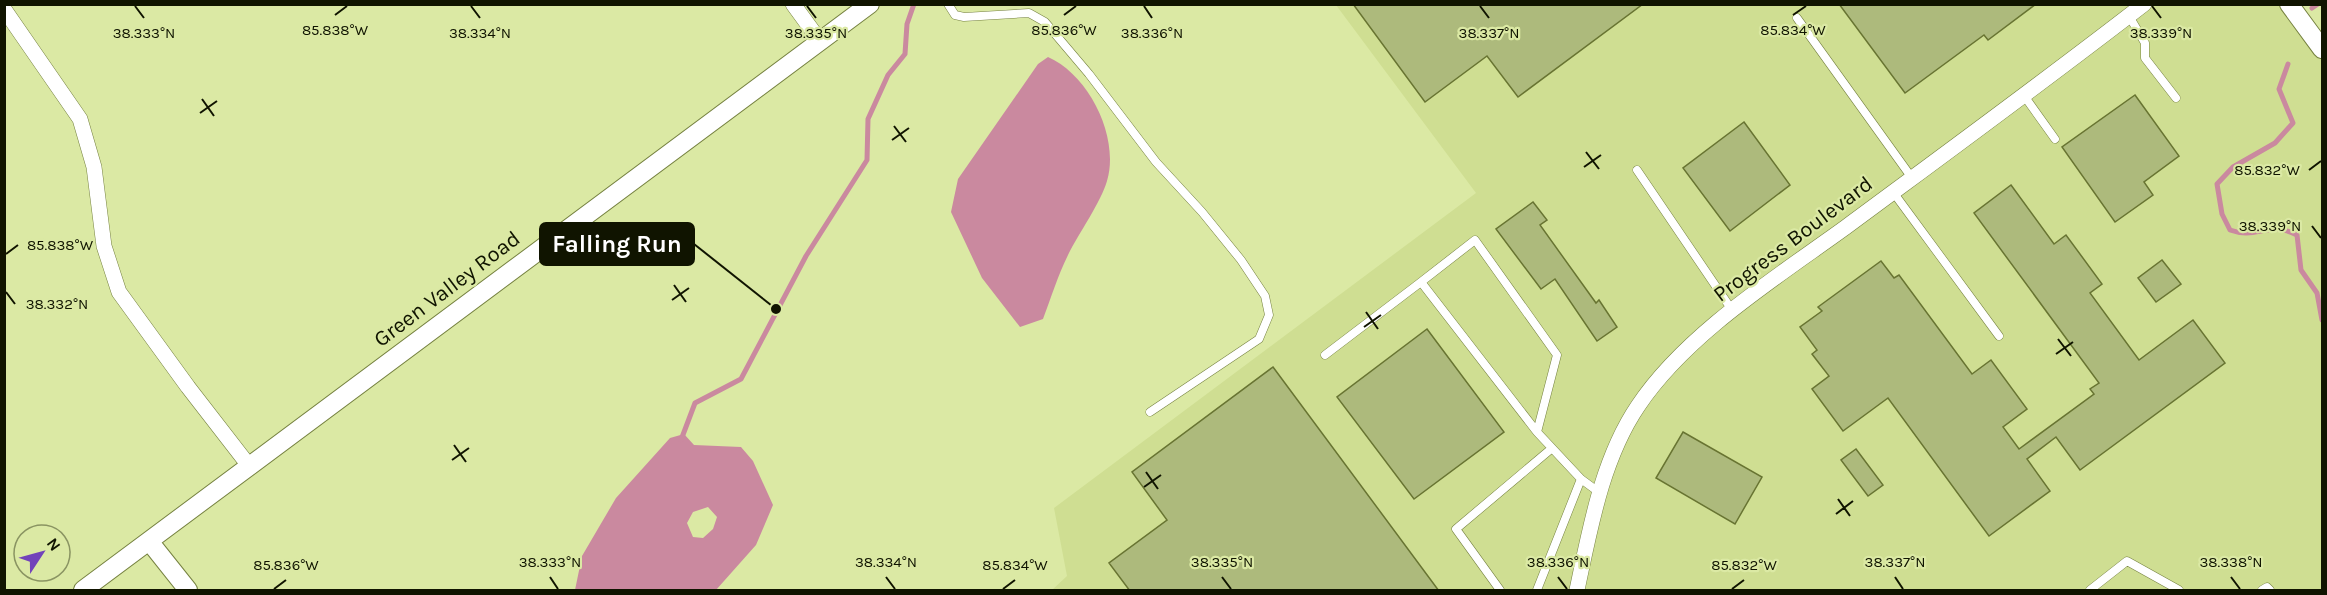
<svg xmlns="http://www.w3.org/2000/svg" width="2327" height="595" font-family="Karla,sans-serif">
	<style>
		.built { fill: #cfde92 }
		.water { fill: #ca899f; fill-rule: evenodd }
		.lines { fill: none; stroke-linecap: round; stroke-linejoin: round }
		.stream { stroke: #ca899f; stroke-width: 5 }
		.building { fill: #adba7c; stroke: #687432; stroke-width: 1.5 }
		.service-casing { stroke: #768241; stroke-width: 9 }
		.minor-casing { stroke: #768241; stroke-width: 16 }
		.tertiary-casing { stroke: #768241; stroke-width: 20 }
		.service { stroke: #fff; stroke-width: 8 }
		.minor { stroke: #fff; stroke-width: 15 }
		.tertiary { stroke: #fff; stroke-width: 18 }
		.ticks { fill: none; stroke: #101400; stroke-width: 2 }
		.labels { text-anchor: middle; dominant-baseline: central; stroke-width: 4.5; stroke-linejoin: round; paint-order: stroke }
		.street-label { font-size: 22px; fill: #101400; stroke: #dbe9a4 }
		.ticks-label { font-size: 15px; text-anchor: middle; fill: #101400; stroke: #dbe9a4; stroke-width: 4.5; stroke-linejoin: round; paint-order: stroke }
		.leader { fill: none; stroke: #101400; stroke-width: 2 }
		.callout-dot { fill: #101400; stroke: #dbe9a4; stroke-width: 2 }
		.callout { fill: #101400; stroke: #101400; stroke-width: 2 }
		.callout-label { font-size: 24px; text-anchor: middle; font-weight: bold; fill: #fff }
	</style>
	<rect width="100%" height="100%" fill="#dbe9a4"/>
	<path class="built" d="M2289,4L2322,49V590H1052L1067,576L1054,508L1476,193L1336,5Z"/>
	<path class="water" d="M1048,57C1089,75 1120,137 1107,181C1101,202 1079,233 1068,255C1058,275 1051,298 1043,319L1020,327L982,278L951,212L958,179L1038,64Z
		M684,434L694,445L741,447L753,461L773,505L756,545L716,590H575L582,556L616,498L670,438ZM708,507L717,517L713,529L703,538L693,537L687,523L693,512Z"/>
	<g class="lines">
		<path class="stream" d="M2312,8L2318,4
			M2288,64L2279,89L2293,123L2275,143L2233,167L2217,184L2222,214L2230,230C2257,240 2269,220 2297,235L2301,270L2317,293L2322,320
			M681,440L695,403L741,379L806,256L867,160L868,119L888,75L905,54L907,24L914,4"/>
	</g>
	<path class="building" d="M1353,4H1643L1518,97L1487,56L1425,102Z
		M1839,4H2036L1988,40L1984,35L1905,93Z
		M2135,95L2179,156L2144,182L2153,195L2115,222L2062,147Z
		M1744,122L1790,185L1730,231L1683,168Z
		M2011,185L2054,244L2066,235L2102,284L2090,293L2139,360L2193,320L2225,363L2080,470L2056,437L2027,459L2050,491L1989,536L1888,398L1843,431L1812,389L1829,376L1812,354L1817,350L1800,327L1822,311L1818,307L1881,261L1894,278L1899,275L1972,374L1991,360L2027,409L2003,427L2019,449L2094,394L2090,389L2099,383L1974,213Z
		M1533,202L1547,220L1540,225L1596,303L1599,300L1617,327L1597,341L1555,279L1541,289L1496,229Z
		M2162,260L2181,284L2156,302L2138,278Z
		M1427,329L1504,432L1414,499L1337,397Z
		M1273,367L1439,591H1130L1109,563L1167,520L1132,472Z
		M1683,432L1762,477L1735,524L1656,478Z
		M1856,449L1883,485L1868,496L1841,460Z"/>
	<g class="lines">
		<g class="service-casing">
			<path id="service" d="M948,4L955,15L964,17L1029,13L1045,22L1089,74L1156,162L1202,212L1241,260L1265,296L1269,315L1259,339L1150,412
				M2129,16L2145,43V58L2176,98
				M1797,18L1912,178
				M2025,97L2055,139
				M1637,170L1732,310
				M1893,192L1999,336
				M1325,355L1421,282
				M1537,432L1421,282L1475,240L1557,355L1537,432L1581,479L1600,493
				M1500,590L1456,529L1551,449
				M1537,590L1581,479
				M2090,590L2127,561L2179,590
				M2262,590L2267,587L2270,590"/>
		</g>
		<g class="minor-casing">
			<path id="minor" d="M793,4L820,41
				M4,9L80,119L94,167L104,246L119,292L188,387L250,467
				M1577,590C1590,529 1602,459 1638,406C1686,334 1777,277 1846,227C1946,153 2046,80 2144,4"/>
		</g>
		<g class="tertiary-casing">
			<path id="tertiary" d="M2289,4L2322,49
				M149,541L188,590
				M83,590L870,4"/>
		</g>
		<use href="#service" class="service"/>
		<use href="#minor" class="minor"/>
		<use href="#tertiary" class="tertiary"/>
	</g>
	<path class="ticks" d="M135,6L144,18M471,6L480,18M807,6L816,18M1144,6L1152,18M1480,6L1489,18M2152,6L2161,18M335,15L347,6M1064,15L1076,6M1793,15L1806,6M202,99L214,116M200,113L217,101M894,126L906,142M892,140L909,128M1586,152L1599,169M1584,167L1601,155M2309,170L2321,161M2312,226L2321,238M6,254L18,245M674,285L686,302M6,292L15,304M672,300L689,288M1366,312L1378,329M1364,327L1381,315M2058,339L2071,356M2056,354L2073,342M454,445L466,462M452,460L469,448M1146,472L1158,489M1144,487L1161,475M1838,499L1850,516M1836,514L1853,501M550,577L558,589M886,577L895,589M1222,577L1231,589M1558,577L1567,589M1895,577L1903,589M2231,577L2240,589M274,589L286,580M1003,589L1015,580M1732,589L1744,580"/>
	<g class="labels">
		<g class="street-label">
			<text transform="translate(1793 239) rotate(-37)">Progress Boulevard</text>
			<text transform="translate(447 289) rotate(-37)">Green Valley Road</text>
		</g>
	</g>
	<g class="ticks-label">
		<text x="335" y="35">85.838°W</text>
		<text x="1064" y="35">85.836°W</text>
		<text x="1793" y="35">85.834°W</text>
		<text x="144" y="38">38.333°N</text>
		<text x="816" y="38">38.335°N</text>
		<text x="1152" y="38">38.336°N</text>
		<text x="1489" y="38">38.337°N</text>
		<text x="480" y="38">38.334°N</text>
		<text x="2161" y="38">38.339°N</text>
		<text x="2267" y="175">85.832°W</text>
		<text x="2270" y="231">38.339°N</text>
		<text x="60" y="250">85.838°W</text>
		<text x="57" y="309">38.332°N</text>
		<text x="550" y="567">38.333°N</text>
		<text x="886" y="567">38.334°N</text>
		<text x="1222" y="567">38.335°N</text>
		<text x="1558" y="567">38.336°N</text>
		<text x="1895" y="567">38.337°N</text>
		<text x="2231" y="567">38.338°N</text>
		<text x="286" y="570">85.836°W</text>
		<text x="1015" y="570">85.834°W</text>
		<text x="1744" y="570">85.832°W</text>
	</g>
	<path class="leader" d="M776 309L694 244"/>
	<circle class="callout-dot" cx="776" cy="309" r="6"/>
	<rect class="callout" x="540" y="223" width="154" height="42" rx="6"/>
	<g class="callout-label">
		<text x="617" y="252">Falling Run</text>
	</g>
	<rect width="2327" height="595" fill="none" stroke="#101400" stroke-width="12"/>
	<g transform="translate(42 553) rotate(54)"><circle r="28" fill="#dbe9a4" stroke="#8a9462" stroke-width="1.5"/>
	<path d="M0-4.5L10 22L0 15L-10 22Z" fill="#7243ba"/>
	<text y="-9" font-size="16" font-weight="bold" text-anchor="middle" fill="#101400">N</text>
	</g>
</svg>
